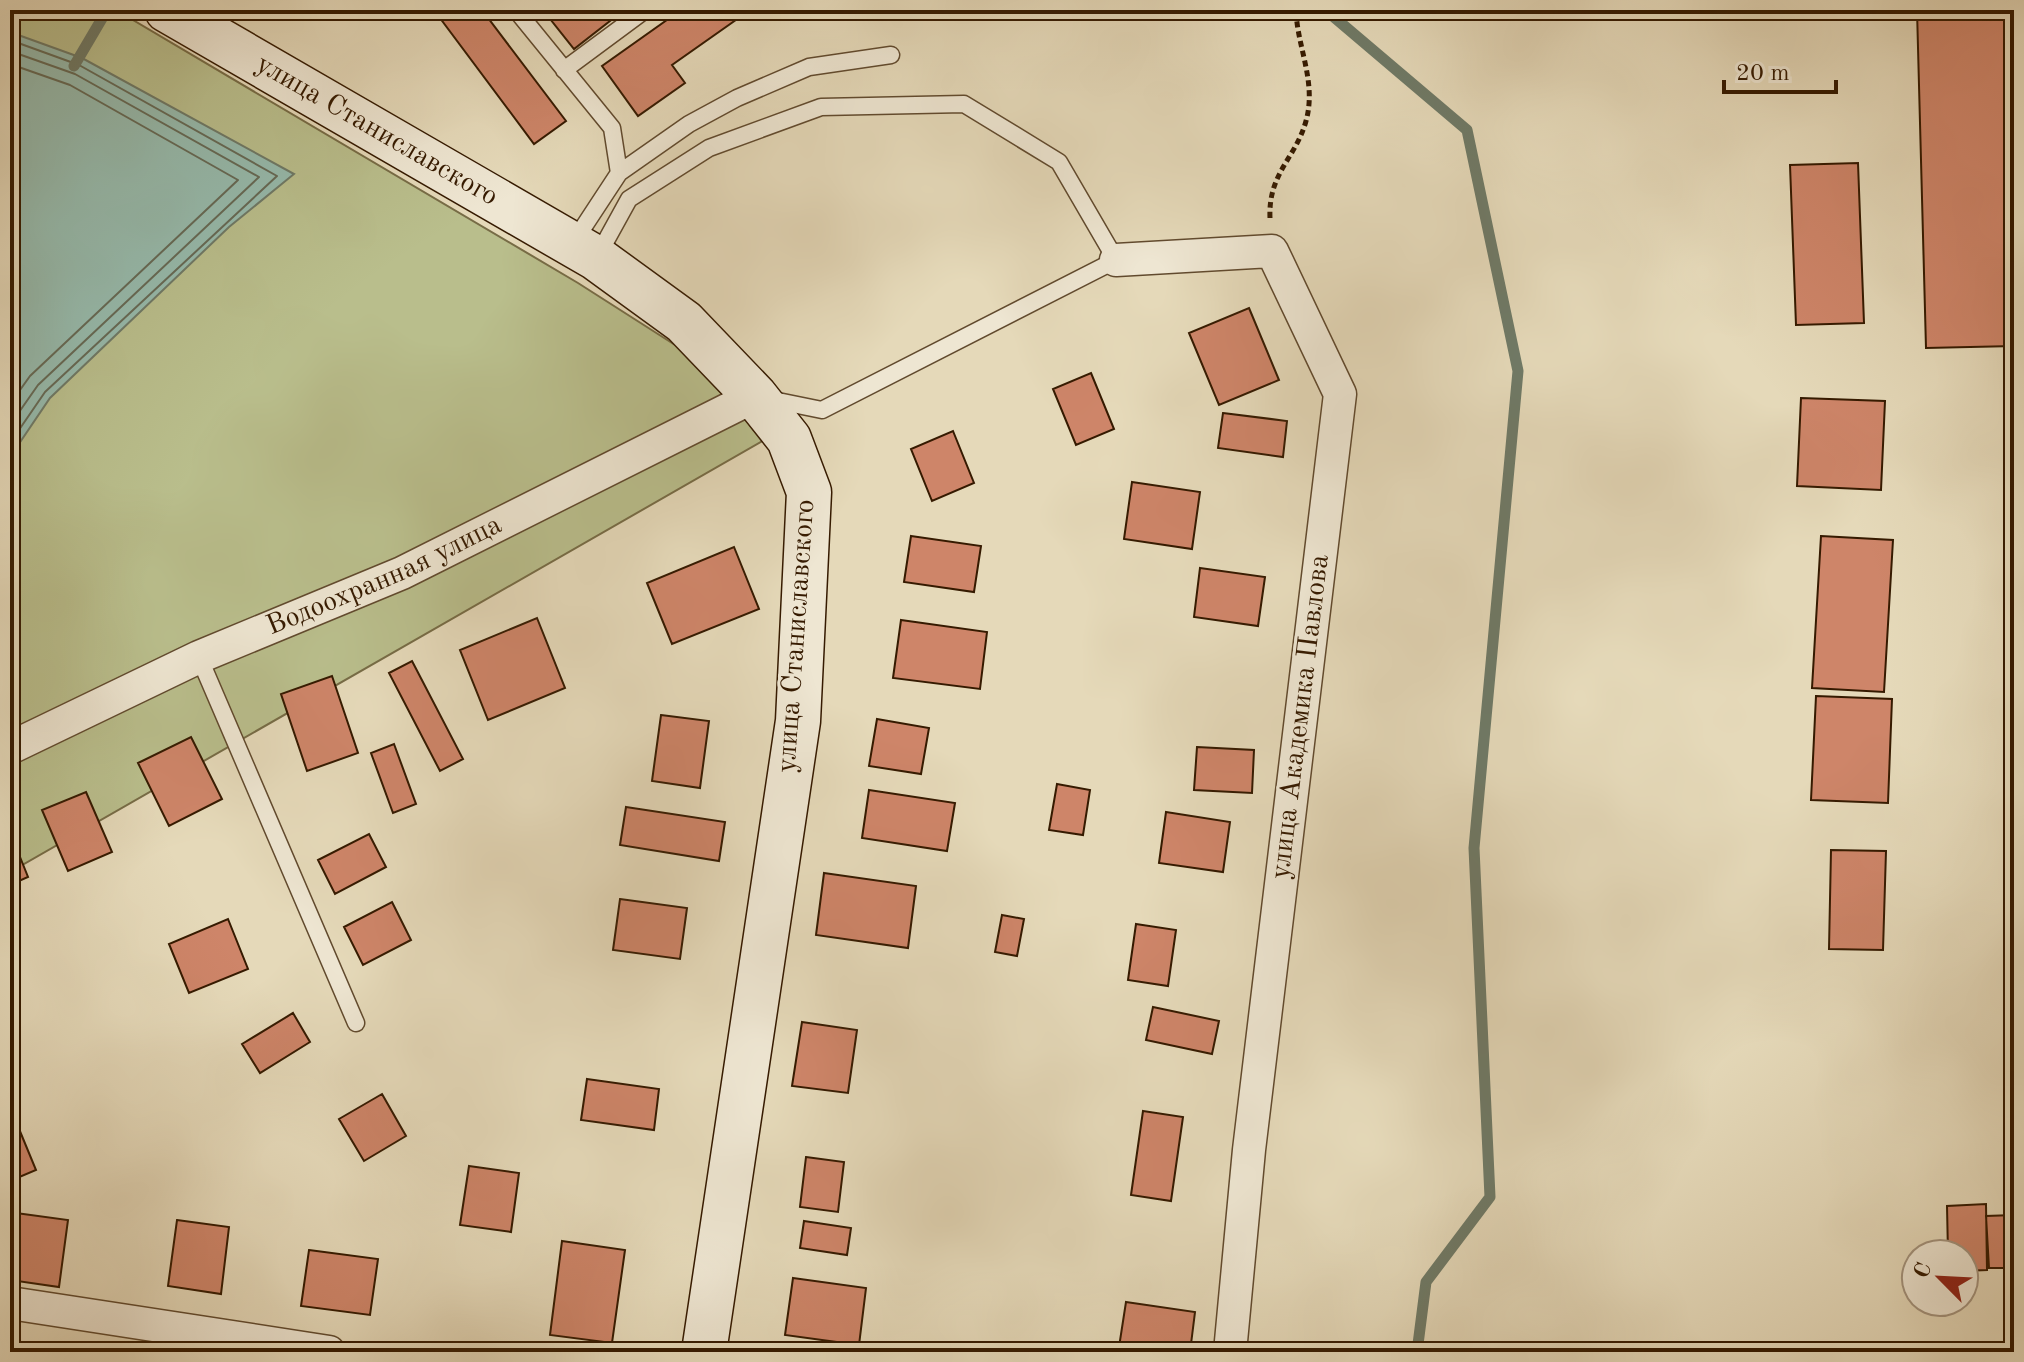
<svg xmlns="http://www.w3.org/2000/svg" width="2024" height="1362" font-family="'Old Standard TT',serif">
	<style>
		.green { fill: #b9be8c; stroke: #776c46; stroke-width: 2 }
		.water { fill: #96baac; stroke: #6f7a67; stroke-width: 2 }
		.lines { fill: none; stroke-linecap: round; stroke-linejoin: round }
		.shore { stroke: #666a56; stroke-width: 2 }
		.stream { stroke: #6f7a67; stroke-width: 11 }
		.building { fill: #ce8569; stroke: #351a00; stroke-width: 2 }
		.lane-casing { stroke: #614a2e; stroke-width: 19 }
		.street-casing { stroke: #614a2e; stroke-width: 35 }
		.secondary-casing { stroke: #351a00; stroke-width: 47 }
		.path { stroke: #351a00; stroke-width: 5; stroke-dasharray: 6 4; stroke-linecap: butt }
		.lane { stroke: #eee6d2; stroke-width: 16 }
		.street { stroke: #eee6d2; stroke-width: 32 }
		.secondary { stroke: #eee6d2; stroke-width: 44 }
		.labels { text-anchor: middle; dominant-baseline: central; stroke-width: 6; stroke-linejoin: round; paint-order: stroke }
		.street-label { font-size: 28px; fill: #351a00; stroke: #eee6d2 }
	</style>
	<rect width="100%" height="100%" fill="#e5d9b9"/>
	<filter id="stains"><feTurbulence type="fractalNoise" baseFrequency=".0025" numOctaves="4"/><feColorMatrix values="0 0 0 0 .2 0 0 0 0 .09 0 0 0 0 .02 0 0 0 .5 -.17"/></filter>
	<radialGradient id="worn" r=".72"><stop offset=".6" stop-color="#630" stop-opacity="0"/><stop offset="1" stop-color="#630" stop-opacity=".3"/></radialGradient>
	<path class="green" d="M10,10H116L578,283L755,396L787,427L10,872Z"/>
	<path class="water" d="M10,32L82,58L294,174L229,227L50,398L10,457Z"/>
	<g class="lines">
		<path class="shore" d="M10,40L79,65L277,176L45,392L10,443
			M10,51L75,74L259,177L38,385L10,425
			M10,64L70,85L238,180L30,376L10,404"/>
		<path class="stream" d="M1316,10L1328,12L1467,130L1518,371L1474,848L1490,1197L1426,1282L1417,1352
			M74,66L107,10"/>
	</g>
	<path class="building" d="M434,10H482L566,121L534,144Z
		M543,10H624L574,49Z
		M681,10H750L672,65L685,83L638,116L602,66Z
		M1917,10H2014V346L1926,348Z
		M1858,163L1864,323L1796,325L1790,165Z
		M1249,308L1279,380L1219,405L1189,333Z
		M1091,373L1114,429L1076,445L1053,389Z
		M1801,398L1885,401L1881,490L1797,486Z
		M1223,413L1287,421L1283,457L1218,448Z
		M953,431L974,483L932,501L911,449Z
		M1132,482L1200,492L1192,549L1124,539Z
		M2008,508L2014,509V558L2005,557Z
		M911,536L981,546L974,592L904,582Z
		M1821,536L1893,540L1884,692L1812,688Z
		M734,547L759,609L672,644L647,583Z
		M1200,568L1265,577L1258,626L1194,617Z
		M537,618L565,688L488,720L460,650Z
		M901,620L987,632L980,689L893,678Z
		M412,661L463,759L440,771L389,673Z
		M332,676L358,753L307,771L281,694Z
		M1816,696L1892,699L1888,803L1811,800Z
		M661,715L709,721L700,788L652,781Z
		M877,719L929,728L921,774L869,766Z
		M191,737L222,799L169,826L138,763Z
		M394,744L416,804L393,813L371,753Z
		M1197,747L1254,750L1252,793L1194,790Z
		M1057,784L1090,790L1083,835L1049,830Z
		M869,790L955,803L947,851L862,838Z
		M86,792L112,852L68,871L42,810Z
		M626,807L725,822L719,861L620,845Z
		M1166,812L1230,822L1223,872L1159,863Z
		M369,834L386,867L335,894L318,860Z
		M16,847L28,877L10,885V849Z
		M1831,850L1886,851L1883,950L1829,949Z
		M824,873L916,886L908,948L816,935Z
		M620,899L687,908L680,959L613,950Z
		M392,902L411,940L363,965L344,927Z
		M1002,915L1024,919L1017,956L995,952Z
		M228,919L248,969L189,993L169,944Z
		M1136,924L1176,930L1168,986L1128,980Z
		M1153,1007L1219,1021L1212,1054L1146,1040Z
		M293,1013L310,1042L260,1073L242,1044Z
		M802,1022L857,1030L848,1093L792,1086Z
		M587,1079L659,1089L654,1130L581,1120Z
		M382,1094L406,1136L364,1161L339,1119Z
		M1143,1111L1183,1117L1171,1201L1131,1195Z
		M17,1124L36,1170L10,1181V1127Z
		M806,1157L844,1162L838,1212L800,1207Z
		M469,1166L519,1173L511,1232L460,1225Z
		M1986,1204L1987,1270L1964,1271V1254H1948L1947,1206Z
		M16,1213L68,1220L59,1287L10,1280Z
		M2014,1215V1268H1989L1986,1216Z
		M177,1220L229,1227L221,1294L168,1286Z
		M804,1221L851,1228L847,1255L800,1248Z
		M562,1241L625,1250L612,1343L550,1335Z
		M309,1250L378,1259L370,1315L301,1306Z
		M793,1278L866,1288L859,1345L785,1335Z
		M1126,1302L1195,1312L1190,1352L1119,1347Z"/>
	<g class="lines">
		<g class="lane-casing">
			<path id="lane" d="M516,10L612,128L619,173L573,243
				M564,70L645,10
				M619,173L689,124L737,98L809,67L891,55
				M597,257L629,199L709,148L821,107L964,104L1059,162L1116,260L822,410L768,399
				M199,657L356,1023"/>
		</g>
		<g class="street-casing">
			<g id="street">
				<path d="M1116,260L1272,251L1340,394L1249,1150L1230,1352"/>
				<path id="s1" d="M10,748L199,657L402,573L755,396"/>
				<path d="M10,1303L329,1352"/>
			</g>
		</g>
		<g class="secondary-casing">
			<g id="secondary">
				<path id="s2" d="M167,10L596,258L684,322L755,396L789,439L809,492L798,721L704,1352"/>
			</g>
		</g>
		<path class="path" d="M1270,218C1268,173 1296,158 1306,121C1317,82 1297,47 1296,10"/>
		<use href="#lane" class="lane"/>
		<use href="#street" class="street"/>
		<use href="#secondary" class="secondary"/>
	</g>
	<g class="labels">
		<g class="street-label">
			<text stroke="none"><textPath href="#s2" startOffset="242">улица Станиславского</textPath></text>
			<text stroke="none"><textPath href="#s1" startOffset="412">Водоохранная улица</textPath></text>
			<text transform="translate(797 636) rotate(-86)">улица Станиславского</text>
			<text transform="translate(1301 717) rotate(-83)">улица Академика Павлова</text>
		</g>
	</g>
	<rect width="2024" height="1362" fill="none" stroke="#e5d9b9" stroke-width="40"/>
	<rect x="12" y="12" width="2000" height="1338" fill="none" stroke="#351a00" stroke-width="4"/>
	<rect x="20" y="20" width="1984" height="1322" fill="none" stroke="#351a00" stroke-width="2"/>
	<g transform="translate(1940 1278) rotate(294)"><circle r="38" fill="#eee6d2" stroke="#a4947e" stroke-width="2"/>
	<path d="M0-6L14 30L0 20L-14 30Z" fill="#8f2418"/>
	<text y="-12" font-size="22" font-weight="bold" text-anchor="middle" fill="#351a00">С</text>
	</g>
	<path d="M1724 80v12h112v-12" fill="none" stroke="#351a00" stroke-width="4"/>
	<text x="1736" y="80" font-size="24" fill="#351a00" stroke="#eee6d2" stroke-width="6" paint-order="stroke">20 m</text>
	<rect width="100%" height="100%" filter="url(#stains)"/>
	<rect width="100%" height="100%" fill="url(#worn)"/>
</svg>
